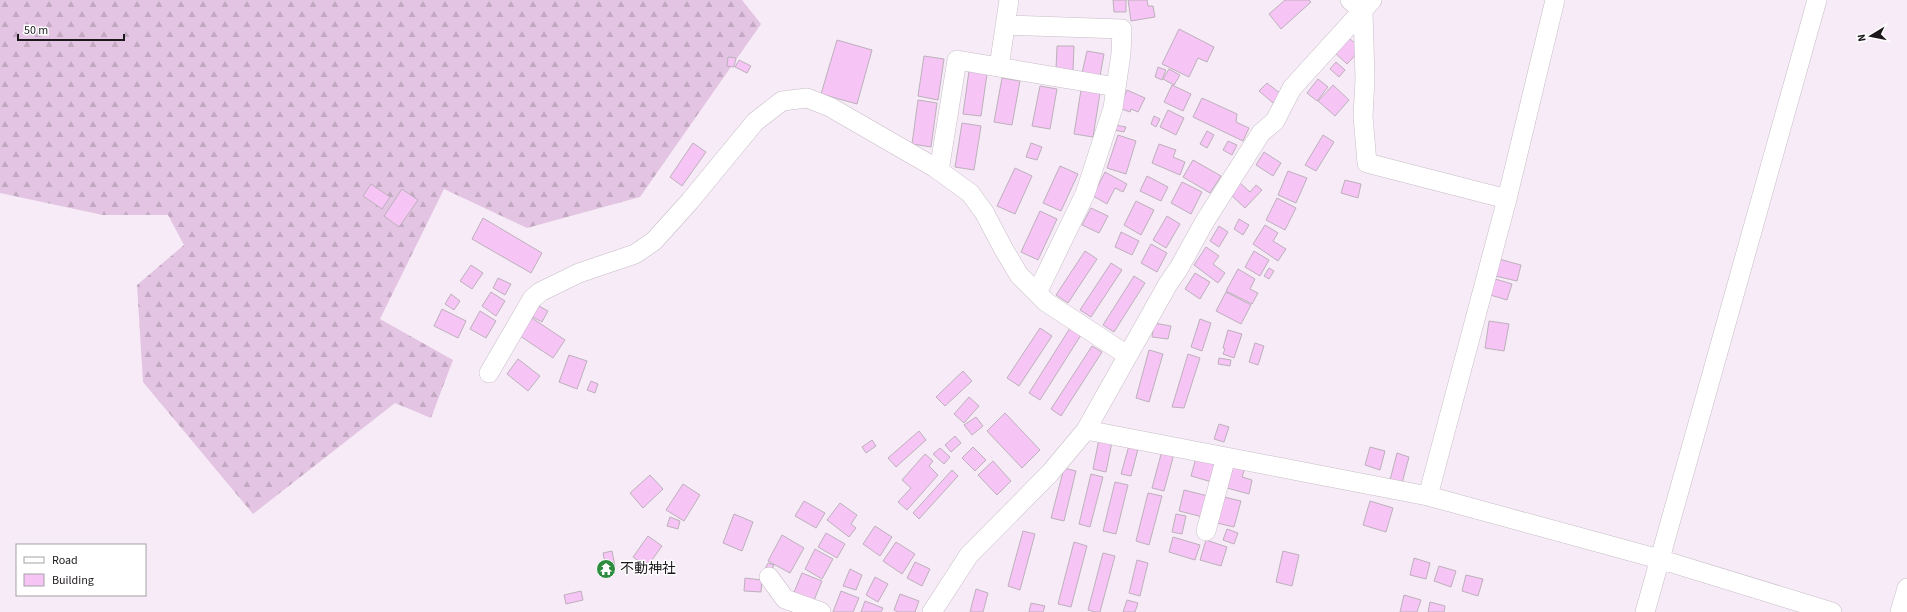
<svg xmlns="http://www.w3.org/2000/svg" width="1907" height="612" font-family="'Source Sans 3','Noto Sans JP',sans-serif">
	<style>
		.forest { fill: url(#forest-firs) }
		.building { fill: #f6c4f5; stroke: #bcb1bb }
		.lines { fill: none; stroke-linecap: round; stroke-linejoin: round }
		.minor-casing { stroke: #c7bdc7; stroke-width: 20 }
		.minor { stroke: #fff; stroke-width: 19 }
		.labels { text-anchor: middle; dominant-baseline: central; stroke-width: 3; stroke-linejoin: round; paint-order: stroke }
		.poi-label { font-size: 14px; fill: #1c181c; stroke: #fff; text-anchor: start }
	</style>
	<defs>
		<pattern id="forest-firs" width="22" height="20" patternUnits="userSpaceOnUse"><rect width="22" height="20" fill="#e3c4e2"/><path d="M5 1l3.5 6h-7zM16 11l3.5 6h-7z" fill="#c2a8c1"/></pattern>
	</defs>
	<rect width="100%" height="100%" fill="#f6ebf6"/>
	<path class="forest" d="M0,0H742L761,24L640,197L527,228L444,189L380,319L453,360L431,418L395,403L253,514L143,382L137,285L184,245L168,215H103L0,193Z"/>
	<path class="building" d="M1113,0H1126V12H1114Z
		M1128,0H1147L1148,6H1153L1155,17L1131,21Z
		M1285,0H1309L1311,2L1281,29L1269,14Z
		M1179,29L1214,47L1207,62L1198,58L1189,77L1162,64Z
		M1347,36L1361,49L1347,64L1333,51Z
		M837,40L872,50L857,104L821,94Z
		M1057,46H1074L1073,71L1056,70Z
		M1087,51L1104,54L1100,76L1082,73Z
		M924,56L944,59L938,100L918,96Z
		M728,57L736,58L734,67L727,66Z
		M739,60L751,66L747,73L735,67Z
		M1336,62L1345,70L1339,77L1330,69Z
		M1158,67L1166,70L1162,80L1155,77Z
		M1169,69L1180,75L1174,85L1163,79Z
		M969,71L987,74L981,116L963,114Z
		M1002,78L1020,81L1012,125L994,122Z
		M1318,79L1328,87L1317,101L1307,93Z
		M1267,83L1281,94L1273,103L1259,91Z
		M1172,85L1191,94L1183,111L1164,102Z
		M1333,85L1349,100L1335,116L1318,101Z
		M1040,86L1057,89L1050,129L1032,126Z
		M1081,90L1100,93L1093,137L1074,134Z
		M1127,90L1145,98L1138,112L1131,109L1130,112L1119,108Z
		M1202,98L1237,114L1236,122L1249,128L1243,141L1193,117Z
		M918,100L937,103L931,147L912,144Z
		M1168,110L1184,118L1176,135L1160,127Z
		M1154,116L1160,119L1156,127L1151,124Z
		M962,123L981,126L974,170L955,167Z
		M1115,125L1126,127L1124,132L1114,130Z
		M1207,131L1214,135L1207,148L1200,144Z
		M1118,135L1136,141L1126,174L1107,168Z
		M1323,135L1334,142L1316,171L1305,165Z
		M1228,141L1237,145L1232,155L1223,150Z
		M693,143L706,152L682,186L670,177Z
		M1031,143L1042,147L1037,160L1026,157Z
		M1159,144L1176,150L1173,157L1185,162L1180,175L1152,163Z
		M1264,152L1281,163L1273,176L1256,165Z
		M1193,160L1221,176L1210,193L1183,177Z
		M1060,166L1078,174L1061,211L1043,203Z
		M1015,168L1032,176L1015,214L997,206Z
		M1288,171L1307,178L1296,203L1278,195Z
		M1105,172L1127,184L1123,192L1115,188L1107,204L1093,196Z
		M1147,176L1168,187L1161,201L1140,191Z
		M1345,180L1361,184L1358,198L1341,193Z
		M1182,182L1202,192L1191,214L1171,203Z
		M1240,183L1250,192L1256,185L1262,190L1245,208L1230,194Z
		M371,184L390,197L382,209L363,196Z
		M402,189L418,200L399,227L384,216Z
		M1277,198L1296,208L1285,230L1266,220Z
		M1136,201L1154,210L1141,235L1124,225Z
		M1091,208L1108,216L1099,233L1082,225Z
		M1040,211L1057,219L1038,260L1021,252Z
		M1167,216L1180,224L1166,248L1153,240Z
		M483,218L542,253L531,273L472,239Z
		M1239,219L1249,225L1243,235L1234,229Z
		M1265,225L1278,233L1273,241L1286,249L1278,261L1253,244Z
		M1219,226L1228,232L1219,247L1210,241Z
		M1121,232L1139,241L1132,255L1115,247Z
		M1151,244L1167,253L1157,272L1141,263Z
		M1206,247L1219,256L1213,264L1225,273L1218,283L1194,265Z
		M1085,251L1097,259L1068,303L1056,295Z
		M1254,251L1269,260L1260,276L1245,267Z
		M1495,258L1521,265L1517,281L1491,275Z
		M1111,263L1122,270L1091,317L1080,310Z
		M471,265L483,273L472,289L460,281Z
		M1269,268L1274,271L1269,279L1264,276Z
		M1238,269L1255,279L1250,289L1258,293L1252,304L1226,291Z
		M1195,273L1210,282L1200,299L1185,289Z
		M1134,276L1145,283L1114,332L1103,325Z
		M498,278L511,284L505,295L493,288Z
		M1492,278L1512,284L1507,300L1487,294Z
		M491,292L505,301L496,316L482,306Z
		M1226,292L1251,305L1241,324L1216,311Z
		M451,294L460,301L454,310L445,304Z
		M537,305L548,311L542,322L531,316Z
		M442,309L466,321L458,338L434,326Z
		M480,311L496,321L486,338L470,329Z
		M532,318L565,340L553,358L520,336Z
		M1200,319L1211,323L1202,351L1191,347Z
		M1489,321L1509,324L1504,351L1485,348Z
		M1154,323L1171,326L1168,339L1152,337Z
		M1040,328L1052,336L1019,386L1007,378Z
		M1070,328L1081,335L1040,400L1029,393Z
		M1228,330L1242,334L1234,358L1223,354L1225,349L1223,348Z
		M1255,343L1264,346L1258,365L1249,362Z
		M1092,346L1102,352L1061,416L1051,409Z
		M1149,350L1163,354L1149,402L1136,398Z
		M1188,354L1200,358L1184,408L1172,407Z
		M569,355L587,361L577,389L559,382Z
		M1219,358L1231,360L1230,366L1218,364Z
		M518,359L540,376L528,391L507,374Z
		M963,371L972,381L945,406L936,397Z
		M591,381L598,384L595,393L587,390Z
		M969,397L979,406L964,423L954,414Z
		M1005,413L1040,450L1022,468L987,431Z
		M976,417L983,426L972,435L964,425Z
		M1219,424L1229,427L1224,442L1214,439Z
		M919,431L926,440L896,467L888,458Z
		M1100,434L1113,437L1106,472L1093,469Z
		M955,436L961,443L951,452L945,445Z
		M872,440L876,446L866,453L862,447Z
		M1130,442L1139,445L1131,476L1121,474Z
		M973,447L986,460L975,471L962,458Z
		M1163,447L1175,450L1164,491L1152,488Z
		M1370,447L1385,451L1380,470L1365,465Z
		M940,448L950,457L944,464L933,454Z
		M1397,453L1409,457L1402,483L1390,480Z
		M925,454L933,461L929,466L938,475L907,510L898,502L911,488L902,480Z
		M1197,454L1219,460L1212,482L1191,476Z
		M993,461L1011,481L997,495L978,475Z
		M1234,464L1245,468L1242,477L1252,480L1249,494L1227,488Z
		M1064,468L1076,471L1064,521L1051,518Z
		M952,470L958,476L919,519L913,513Z
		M1091,474L1103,477L1090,527L1079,524Z
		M650,475L663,489L643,508L630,493Z
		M1115,482L1128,485L1116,534L1103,531Z
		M683,484L700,495L684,521L666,510Z
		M1184,490L1208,496L1203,517L1179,511Z
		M1148,493L1162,496L1149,545L1136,541Z
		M1224,497L1241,501L1234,527L1217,523Z
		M804,501L825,513L816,528L795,516Z
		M1370,501L1393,508L1386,532L1363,525Z
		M840,503L857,515L851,524L856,528L849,537L827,520Z
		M734,514L753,522L742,551L723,543Z
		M1176,514L1186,516L1182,534L1172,532Z
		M670,517L680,521L678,529L667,526Z
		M875,526L892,537L880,556L863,544Z
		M1227,529L1238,533L1234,544L1223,540Z
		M1023,531L1035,534L1020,590L1008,586Z
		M826,533L845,544L837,558L818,547Z
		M782,535L804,548L790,573L768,561Z
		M648,536L662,546L647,567L633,557Z
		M1173,537L1200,545L1195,560L1169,552Z
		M1206,540L1227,547L1221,566L1200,560Z
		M896,542L915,554L902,574L883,561Z
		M1074,542L1087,546L1071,607L1058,604Z
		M815,549L833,559L822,579L805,569Z
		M612,551L615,566L606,568L603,553Z
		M1283,551L1299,555L1292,586L1276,582Z
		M1103,553L1115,556L1100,612H1095L1088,610Z
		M1414,558L1430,563L1426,579L1410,575Z
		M1137,560L1148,563L1140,596L1129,593Z
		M915,562L930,569L922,586L907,578Z
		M768,563L774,565L770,574L764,571Z
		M1439,566L1456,571L1451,587L1434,581Z
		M850,569L862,575L856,590L843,586Z
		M802,573L822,581L812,605L792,597Z
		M1466,575L1483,579L1478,596L1462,591Z
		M875,577L888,584L878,602L866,595Z
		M745,578L762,580L761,592L744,591Z
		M976,589L988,593L983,612H970Z
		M581,591L583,600L566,604L564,595Z
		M841,591L859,598L853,612H833Z
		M900,594L919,601L915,612H898L894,610Z
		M1404,595L1421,600L1417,612H1400Z
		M1127,600L1138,603L1135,612H1123Z
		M865,601L883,608L881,612H861Z
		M1430,602L1445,606L1444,612H1428Z
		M1031,603L1045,606L1043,612H1029Z"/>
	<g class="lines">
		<g class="minor-casing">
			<path id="minor" d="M1350,0L1363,11L1365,79L1363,116L1367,163L1507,199
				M1005,25L1122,29L1121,54L1113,108L1085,194L1037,293
				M999,67L1009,0
				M939,171L957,60L1116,87
				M489,373L532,299L540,292L579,273L635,254L654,241L690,201L755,122L782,101L807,98L830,107L934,167L970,193L984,212L1003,248L1019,275L1046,302L1127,355
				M1086,430L1428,496L1659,559L1832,612
				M1428,496L1507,199L1555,0
				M1206,531L1226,457
				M769,577L785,599L821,612
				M932,612L969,555L1050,473L1086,430L1168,284L1179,268L1205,221L1261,133L1275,121L1292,88L1372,0
				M1645,612L1817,0
				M1900,612L1907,588"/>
		</g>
		<use href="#minor" class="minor"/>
	</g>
	<defs>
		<g id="temple-disc" transform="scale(1)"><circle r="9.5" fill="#2d8c3f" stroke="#fff"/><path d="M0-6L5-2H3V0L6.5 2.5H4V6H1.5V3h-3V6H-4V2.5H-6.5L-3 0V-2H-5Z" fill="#fff"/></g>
	</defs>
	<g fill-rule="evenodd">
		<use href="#temple-disc" x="606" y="569"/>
	</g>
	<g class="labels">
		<g class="poi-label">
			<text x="620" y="569">不動神社</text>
		</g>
	</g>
	<rect x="16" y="544" width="130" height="52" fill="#ffffff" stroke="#a4a3a4"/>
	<rect x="24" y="557" width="20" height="6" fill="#ffffff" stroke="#a4a3a4"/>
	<text x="52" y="564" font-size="12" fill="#1c181c">Road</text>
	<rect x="24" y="574" width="20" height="12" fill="#f6c4f5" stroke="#a4a3a4"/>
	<text x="52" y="584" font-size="12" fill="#1c181c">Building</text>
	<g transform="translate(1871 36) rotate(260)" stroke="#ffffff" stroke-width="3" paint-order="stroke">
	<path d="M0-3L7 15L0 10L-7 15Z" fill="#1c181c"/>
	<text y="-6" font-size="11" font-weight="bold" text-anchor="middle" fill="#1c181c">N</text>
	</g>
	<path d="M18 34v6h106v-6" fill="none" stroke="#1c181c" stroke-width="2"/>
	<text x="24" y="34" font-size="12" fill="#1c181c" stroke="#ffffff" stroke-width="3" paint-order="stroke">50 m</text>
</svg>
